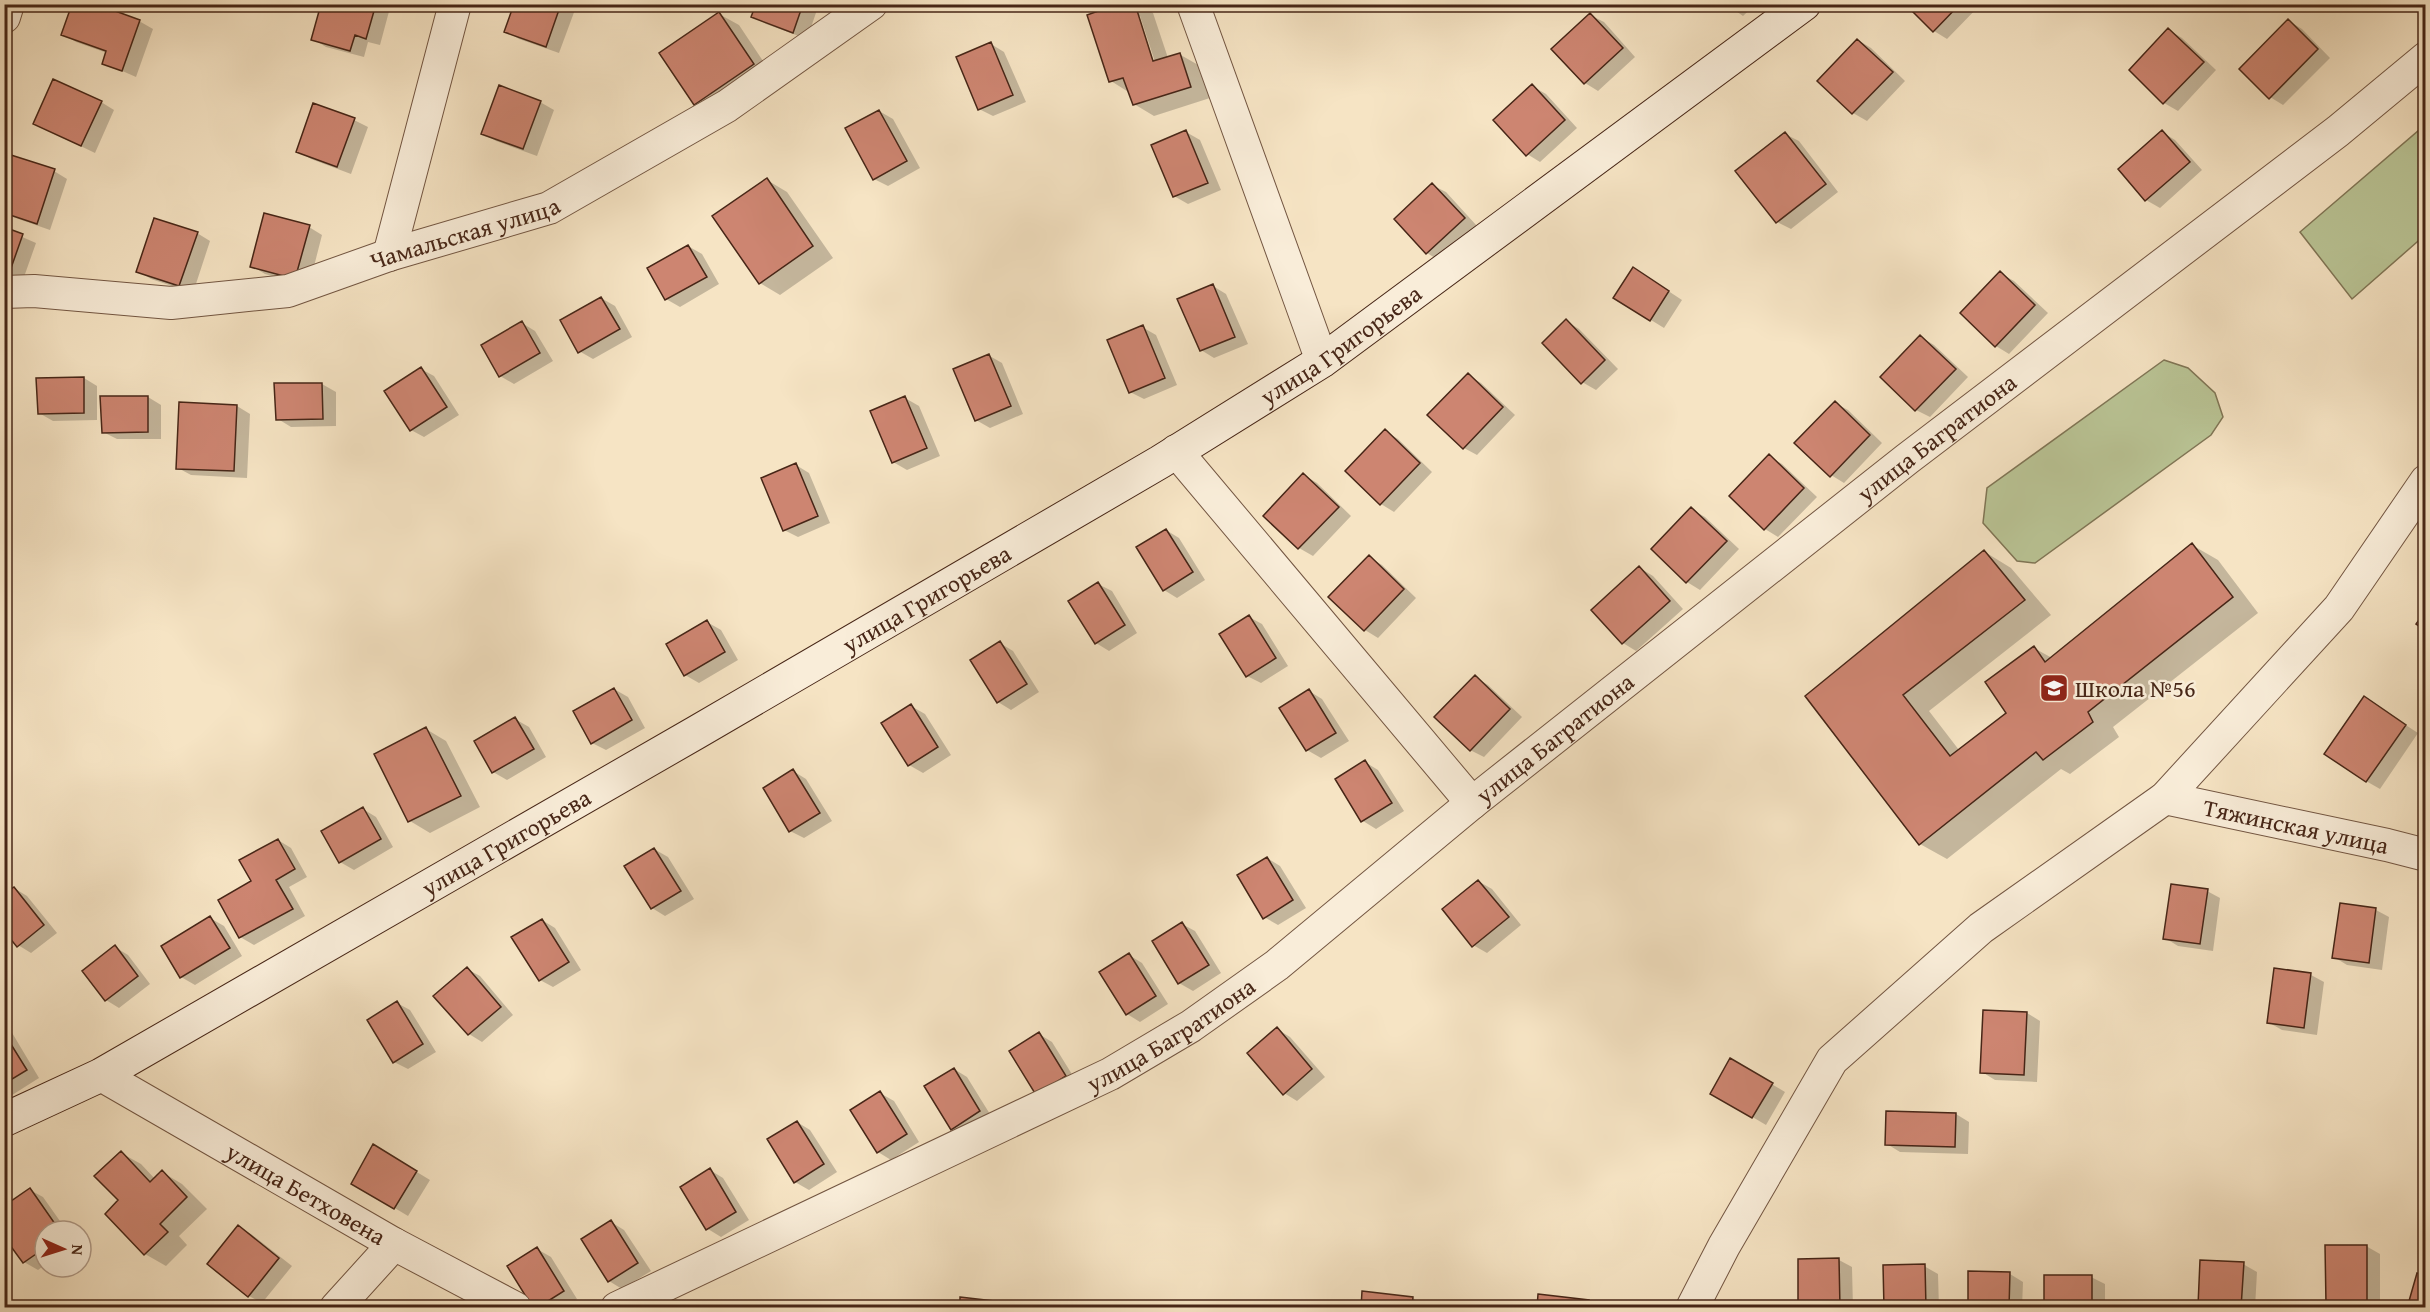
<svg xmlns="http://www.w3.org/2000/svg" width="2430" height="1312" font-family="'Gentium Book Plus',serif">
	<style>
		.green { fill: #bac596; stroke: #807656; stroke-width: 1.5 }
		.shadow { fill: #0003; fill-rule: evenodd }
		.building { fill: #cd8571; stroke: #472617; stroke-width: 1.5 }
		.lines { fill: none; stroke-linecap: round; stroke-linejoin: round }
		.street-casing { stroke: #735642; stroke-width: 34 }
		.secondary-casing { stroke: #472617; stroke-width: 35 }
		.street { stroke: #f9edd9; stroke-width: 32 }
		.secondary { stroke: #f9edd9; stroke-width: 33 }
		.labels { text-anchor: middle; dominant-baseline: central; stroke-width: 5; stroke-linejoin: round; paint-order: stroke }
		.street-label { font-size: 24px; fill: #472617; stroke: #f9edd9 }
		.poi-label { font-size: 24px; fill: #472617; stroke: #f9edd9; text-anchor: start }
	</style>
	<rect width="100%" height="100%" fill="#f6e4c4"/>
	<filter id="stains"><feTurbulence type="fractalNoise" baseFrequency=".00333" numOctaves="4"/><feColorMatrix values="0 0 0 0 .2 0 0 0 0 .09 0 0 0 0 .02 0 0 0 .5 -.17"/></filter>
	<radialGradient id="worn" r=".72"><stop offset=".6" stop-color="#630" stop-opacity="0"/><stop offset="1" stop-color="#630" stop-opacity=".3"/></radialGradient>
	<path class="green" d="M2425,125V235L2352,299L2300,232Z
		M2164,360L2188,368L2215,393L2223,417L2211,435L2035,563L2017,561L1983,523L1987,488Z"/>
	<path class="shadow" d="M322,4H391L380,45L368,42L364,57L326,47L313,39Z
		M515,4H571L576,7L559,53L519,39L506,31Z
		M757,4H819L807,39L766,24L753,17Z
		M1123,4H1139L1153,13L1168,58L1179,54L1200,66L1210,98L1154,116L1134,104L1130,93L1111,81ZM1137,16H1140L1157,68L1154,69Z
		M1726,4H1756L1743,16Z
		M1907,4H1981L1947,39L1934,31Z
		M719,14L739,25L773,76L715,115L695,104Z
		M1590,15L1604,22L1635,57L1598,91L1585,83Z
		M139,21L153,29L136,77L104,63L107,53L76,42L63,34Z
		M2289,21L2302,29L2330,58L2283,105L2270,97Z
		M2169,30L2182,38L2216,70L2178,111L2164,103L2131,70Z
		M1858,40L1871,48L1905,81L1867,121L1853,113L1819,81Z
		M991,44L1004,52L1026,102L993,116L979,109Z
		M1532,86L1546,94L1577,128L1540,162L1527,154Z
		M101,102L114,110L95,153L35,124Z
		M540,102L554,110L537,156L496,141L483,133Z
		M879,111L893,119L920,168L888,186L874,179Z
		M354,120L368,127L351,174L311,159L298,151Z
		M1186,132L1200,140L1221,190L1188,204L1174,196Z
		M2162,132L2175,140L2202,170L2160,208L2146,200L2120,169Z
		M1785,134L1799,141L1838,192L1791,229L1777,222Z
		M54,171L67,179L50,230L4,214V180Z
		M767,180L787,192L833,258L780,295L760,283Z
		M1432,185L1446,192L1477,226L1440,261L1427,253Z
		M309,227L322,235L309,286L265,274L252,266Z
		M4,229L36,243L18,294L4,290Z
		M197,233L210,241L193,293L151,279L138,271Z
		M688,246L702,254L719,284L680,307L666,299Z
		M2000,273L2014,281L2048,313L2009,354L1996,346Z
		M1647,277L1682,300L1664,328L1651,320Z
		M1213,286L1226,294L1248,344L1214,358L1201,350Z
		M601,298L615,306L632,337L593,359L579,351Z
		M1566,321L1579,329L1618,369L1596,390L1582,382Z
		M522,323L535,331L553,361L514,384L500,376Z
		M1142,327L1156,335L1177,385L1144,399L1130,392Z
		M1921,337L1934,345L1968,377L1930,417L1916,410Z
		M988,355L1002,363L1023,414L990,428L976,420Z
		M421,369L434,376L459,415L424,437L411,430Z
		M1468,375L1481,383L1515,415L1477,455L1464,448Z
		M84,378L97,386V420L53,421L39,413Z
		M322,384L336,392V426L291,427L278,419L276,385Z
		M148,397L161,405V439H117L103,432Z
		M905,398L919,406L940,456L907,470L893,462Z
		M1835,403L1848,410L1882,443L1844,483L1831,475Z
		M237,406L250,414L247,478L191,475L178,468Z
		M1385,431L1398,439L1432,472L1394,512L1381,504Z
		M1769,456L1782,464L1817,497L1778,537L1765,529Z
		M796,465L809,473L830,523L798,537L784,530Z
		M1304,475L1317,483L1351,516L1313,556L1299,548L1265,515Z
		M1691,509L1705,517L1739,549L1700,590L1687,582Z
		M1166,530L1179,538L1205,580L1177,598L1164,590Z
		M2192,545L2218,560L2258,613L2113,727L2119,737L2070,774L2061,769L1947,859L1920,844L1807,697L1985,552L2011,568L2051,615L1929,711L1959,750L2008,713L2034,648L2052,658Z
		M1369,557L1382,565L1416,598L1378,638L1365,630Z
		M1640,568L1653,576L1683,609L1636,651L1623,643Z
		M1098,584L1112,591L1137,633L1109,651L1096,643Z
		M1249,617L1262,624L1288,666L1261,683L1247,676Z
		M707,622L721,630L738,660L699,683L685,675Z
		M1000,643L1013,651L1039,692L1011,710L998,702Z
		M1475,677L1488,685L1522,717L1484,757L1470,750Z
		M614,689L628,697L645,728L606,750L592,743Z
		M1309,691L1322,699L1349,741L1321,758L1307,750L1281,709Z
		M2364,698L2418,733L2380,789L2366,781Z
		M911,706L925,714L951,755L923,773L909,765Z
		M515,719L529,727L546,757L507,780L493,772Z
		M426,729L446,741L480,807L430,833L410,821L376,755Z
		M1365,762L1378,770L1404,811L1376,829L1363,821L1337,779Z
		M793,771L806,779L832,821L804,838L790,831Z
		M363,809L376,817L393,847L354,870L340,862Z
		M278,840L291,848L307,877L289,887L305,916L254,945L240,937L253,882Z
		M654,849L668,857L694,899L665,916L652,908Z
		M1267,858L1280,866L1306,908L1278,925L1264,917Z
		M1478,881L1492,889L1521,925L1487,953L1473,945Z
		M14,888L27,896L57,933L31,953L18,945Z
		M2207,891L2220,898L2213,951L2178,946L2165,938Z
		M2376,910L2389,917L2382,970L2347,965L2334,957Z
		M210,918L224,926L242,956L195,985L181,977Z
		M542,920L555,928L581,970L553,987L540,980Z
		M1182,924L1195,931L1221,973L1193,991L1179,983Z
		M115,947L128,955L150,984L119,1008L106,1000Z
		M1129,955L1142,963L1168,1004L1140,1022L1127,1014Z
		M467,969L480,976L513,1015L482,1042L469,1034Z
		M2311,975L2324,982L2317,1035L2282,1030L2268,1022Z
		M397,1003L410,1010L436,1052L408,1069L394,1062Z
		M2027,1013L2040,1021L2037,1082L1995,1080L1982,1072Z
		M4,1028L11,1031L39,1078L9,1097L4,1094Z
		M1277,1029L1290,1037L1325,1077L1297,1101L1284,1093Z
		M1039,1034L1052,1042L1078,1084L1050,1101Z
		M1731,1060L1785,1092L1766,1125L1712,1093Z
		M954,1069L967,1077L993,1119L965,1136L952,1129Z
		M880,1093L894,1101L919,1142L891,1160L878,1152Z
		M1956,1114L1969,1122L1968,1154L1900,1152L1887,1144Z
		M797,1122L810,1130L837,1172L809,1190L795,1182Z
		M374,1146L430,1180L408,1216L353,1183Z
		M121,1153L141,1164L155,1179L162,1172L182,1184L207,1209L179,1236L187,1245L166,1266L145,1254L107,1214L120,1200Z
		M710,1170L723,1178L749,1220L721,1237L708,1229L682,1188Z
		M30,1190L43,1197L67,1231H45V1265L38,1270L24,1262L4,1235Z
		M611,1222L624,1230L651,1271L622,1289L609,1281Z
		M238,1227L251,1234L292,1266L262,1303L249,1296L209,1264Z
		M2366,1246L2380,1254V1308H2335L2327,1303Z
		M537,1249L551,1257L577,1299L562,1308H534Z
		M1839,1260L1852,1267L1853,1308H1800Z
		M2243,1264L2257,1272L2255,1308H2204L2199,1305Z
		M1924,1266L1938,1274L1939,1308H1885Z
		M2010,1274L2023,1282L2022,1308H1969Z
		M2091,1277L2105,1284V1308H2046Z
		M1413,1298L1426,1308H1362Z
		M1589,1301L1599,1308H1539Z"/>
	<path class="building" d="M72,4H96L140,20L122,71L102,64L106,51L61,35Z
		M321,4H376L366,39L355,35L350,51L311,40Z
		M514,4H561L546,47L504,32Z
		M756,4H803L793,33L751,17Z
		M1118,4H1135L1153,61L1180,53L1191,87L1133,105L1123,78L1109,82L1087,15Z
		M1905,4H1960L1933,32Z
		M719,12L754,64L694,105L659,53Z
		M1590,13L1623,48L1584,84L1551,49Z
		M2288,19L2318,49L2269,99L2239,69Z
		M2168,28L2204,62L2163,104L2129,70Z
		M1857,39L1893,72L1852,114L1817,81Z
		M991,42L1013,95L978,110L956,57Z
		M53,79L102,101L81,146L33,124Z
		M1532,84L1565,120L1526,156L1493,120Z
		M499,85L541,101L523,149L481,134Z
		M313,103L355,118L337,167L296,152Z
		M879,110L907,161L873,180L845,128Z
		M1186,130L1208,183L1173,197L1151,145Z
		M2162,130L2190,162L2145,201L2118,169Z
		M1785,132L1826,184L1776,223L1735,171Z
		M11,155L55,169L37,224L4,213V175Z
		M767,178L813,246L759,284L712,216Z
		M1432,183L1465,218L1426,254L1394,219Z
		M264,213L310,225L295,279L250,267Z
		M154,218L198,232L179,286L136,272Z
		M4,227L23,234L4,288Z
		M688,245L707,277L665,300L647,268Z
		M1633,267L1669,291L1650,321L1613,298Z
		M2000,271L2035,305L1995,347L1960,313Z
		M1213,284L1235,337L1200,351L1177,299Z
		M601,297L620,329L578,353L560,320Z
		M1566,319L1605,360L1581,384L1542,343Z
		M522,321L540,353L499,377L481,345Z
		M1143,325L1165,378L1129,393L1107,340Z
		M1920,335L1956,369L1915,411L1880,377Z
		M989,354L1011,406L975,421L953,369Z
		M421,367L447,407L410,431L384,391Z
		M1468,373L1503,407L1463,449L1427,415Z
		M84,377V413L38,414L36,378Z
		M274,383H322L323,419L276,420Z
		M100,396H148V432L102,433Z
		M905,396L927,448L892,463L870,411Z
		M1835,401L1870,435L1830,477L1794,443Z
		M179,402L237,405L234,471L176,469Z
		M1385,429L1420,463L1380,505L1345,471Z
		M1769,454L1804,488L1764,530L1729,496Z
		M796,463L818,516L783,531L761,478Z
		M1303,473L1339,507L1298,549L1263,516Z
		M1691,507L1727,541L1686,583L1651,549Z
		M1166,529L1193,572L1163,591L1136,547Z
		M2192,543L2233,597L2088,712L2093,722L2043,760L2036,752L1919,845L1805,696L1984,550L2025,600L1903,695L1950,756L2006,713L1985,682L2034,646L2045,662Z
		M1369,555L1404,589L1364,631L1328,597Z
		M1639,566L1670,601L1622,644L1591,610Z
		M1098,582L1125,625L1095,644L1068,601Z
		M2426,610V631L2416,624Z
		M1249,615L1276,658L1246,677L1219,634Z
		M707,620L725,652L684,676L666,644Z
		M1000,641L1027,684L997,703L970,660Z
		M1475,675L1510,709L1470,751L1434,717Z
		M614,688L632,720L591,744L573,711Z
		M1309,689L1336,733L1306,751L1279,708Z
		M2364,696L2406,725L2366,782L2324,754Z
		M911,704L938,747L908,766L881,723Z
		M515,717L534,749L492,773L474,741Z
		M426,727L461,796L408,822L374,754Z
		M1365,760L1392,803L1361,822L1335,779Z
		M793,769L820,813L789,832L763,788Z
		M363,807L381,839L339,863L321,831Z
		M278,839L295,869L276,880L293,909L239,938L218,900L251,881L239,860Z
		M654,848L681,891L651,909L624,866Z
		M1267,857L1293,900L1263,919L1237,875Z
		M1478,880L1509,917L1472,947L1442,909Z
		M2171,884L2208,889L2200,944L2163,939Z
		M14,887L44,925L17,947L4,931V894Z
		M2340,903L2376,908L2369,963L2332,958Z
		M210,916L230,948L180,978L161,946Z
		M542,919L569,962L539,981L511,937Z
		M1182,922L1209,965L1178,984L1152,941Z
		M115,945L138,976L105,1001L82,971Z
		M1129,953L1156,996L1126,1015L1099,972Z
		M467,967L501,1007L468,1035L433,996Z
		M2274,968L2311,973L2304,1028L2267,1023Z
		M397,1001L423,1044L393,1063L367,1020Z
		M1983,1010L2027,1012L2024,1075L1980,1073Z
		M1277,1027L1312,1069L1283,1095L1247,1053Z
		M1039,1032L1066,1076L1036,1095L1009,1051Z
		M4,1033L27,1070L4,1084Z
		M1730,1058L1773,1083L1752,1118L1710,1094Z
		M954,1068L980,1111L951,1130L924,1086Z
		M880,1091L907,1134L877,1153L850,1110Z
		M1886,1111L1956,1113L1955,1147L1885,1145Z
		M797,1121L824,1164L794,1183L767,1139Z
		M373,1144L417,1171L394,1209L351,1184Z
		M121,1151L150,1182L162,1170L187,1197L160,1224L168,1232L144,1255L105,1214L118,1200L94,1176Z
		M710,1168L736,1212L706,1230L680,1187Z
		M30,1188L60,1231H45V1261L39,1252L23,1263L4,1237V1206Z
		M611,1220L638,1263L608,1282L581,1239Z
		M238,1225L279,1258L248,1297L207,1264Z
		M2325,1245H2367V1304H2326Z
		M537,1247L564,1291L537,1308H533L507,1266Z
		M1839,1258L1840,1308H1798V1259Z
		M2200,1260L2244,1262L2241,1308L2198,1306Z
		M1925,1264L1926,1308H1884L1883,1265Z
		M1968,1271L2010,1272L2009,1308H1968Z
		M2417,1273L2426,1276V1308H2407Z
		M2044,1275H2092V1308H2044Z
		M1362,1291L1413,1297L1412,1308H1361Z
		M1538,1294L1589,1300L1588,1308H1537Z
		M960,1297L1011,1303V1308H960Z"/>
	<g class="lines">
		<g class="street-casing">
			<g id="street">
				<path d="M1193,4L1322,361"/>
				<path d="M4,17L8,4"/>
				<path d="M389,255L455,4"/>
				<path id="s1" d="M4,292L34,291L171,303L288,291L389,255L549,208L727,106L871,4"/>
				<path d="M1176,451L1472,803"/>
				<path id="s2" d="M2165,798L2387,845L2426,855"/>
				<path id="s3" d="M101,1075L394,1244L515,1308"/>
				<path d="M336,1308L394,1244"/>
				<path id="s4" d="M617,1308L1110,1074L1191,1026L1277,965L1472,803L1907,459L2338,131L2426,58"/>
				<path d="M1692,1308L1724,1246L1832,1060L1981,928L2165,798L2339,608L2426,481"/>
			</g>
		</g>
		<g class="secondary-casing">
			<g id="secondary">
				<path id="s5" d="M4,1120L101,1075L697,732L1160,462L1322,361L1804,4"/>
			</g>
		</g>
		<use href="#street" class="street"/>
		<use href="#secondary" class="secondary"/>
	</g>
	<defs>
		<g id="school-square" transform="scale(1.5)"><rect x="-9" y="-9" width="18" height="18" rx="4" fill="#8f2418" stroke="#f9edd9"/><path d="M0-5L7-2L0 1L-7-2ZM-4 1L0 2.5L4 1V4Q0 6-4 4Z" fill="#fff"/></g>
	</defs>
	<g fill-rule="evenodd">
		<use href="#school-square" x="2054" y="688"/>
	</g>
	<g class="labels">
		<g class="street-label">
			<text stroke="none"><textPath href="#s1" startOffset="471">Чамальская улица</textPath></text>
			<text stroke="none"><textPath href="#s5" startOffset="1546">улица Григорьева</textPath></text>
			<text stroke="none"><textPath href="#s4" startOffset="1590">улица Багратиона</textPath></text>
			<text stroke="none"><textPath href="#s5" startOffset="1060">улица Григорьева</textPath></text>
			<text stroke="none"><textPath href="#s4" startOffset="1104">улица Багратиона</textPath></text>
			<text stroke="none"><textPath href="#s2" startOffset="134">Тяжинская улица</textPath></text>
			<text stroke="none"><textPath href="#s5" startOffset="574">улица Григорьева</textPath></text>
			<text stroke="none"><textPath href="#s4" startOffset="618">улица Багратиона</textPath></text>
			<text stroke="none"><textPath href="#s3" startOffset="237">улица Бетховена</textPath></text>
		</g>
		<g class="poi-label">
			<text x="2075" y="688">Школа №56</text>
		</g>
	</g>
	<rect width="2430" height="1312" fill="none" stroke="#f6e4c4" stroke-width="24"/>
	<rect x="6" y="6" width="2418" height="1300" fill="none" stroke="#472617" stroke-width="3"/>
	<rect x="12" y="12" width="2406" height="1288" fill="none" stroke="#472617" stroke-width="1.5"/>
	<g transform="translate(63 1249) rotate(93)"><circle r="28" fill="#f9edd9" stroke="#b29d8b" stroke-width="1.5"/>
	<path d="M0-4.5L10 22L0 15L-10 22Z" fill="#8f2418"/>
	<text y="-9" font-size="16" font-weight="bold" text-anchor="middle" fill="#472617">N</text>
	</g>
	<rect width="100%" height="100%" filter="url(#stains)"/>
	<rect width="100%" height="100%" fill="url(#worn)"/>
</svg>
